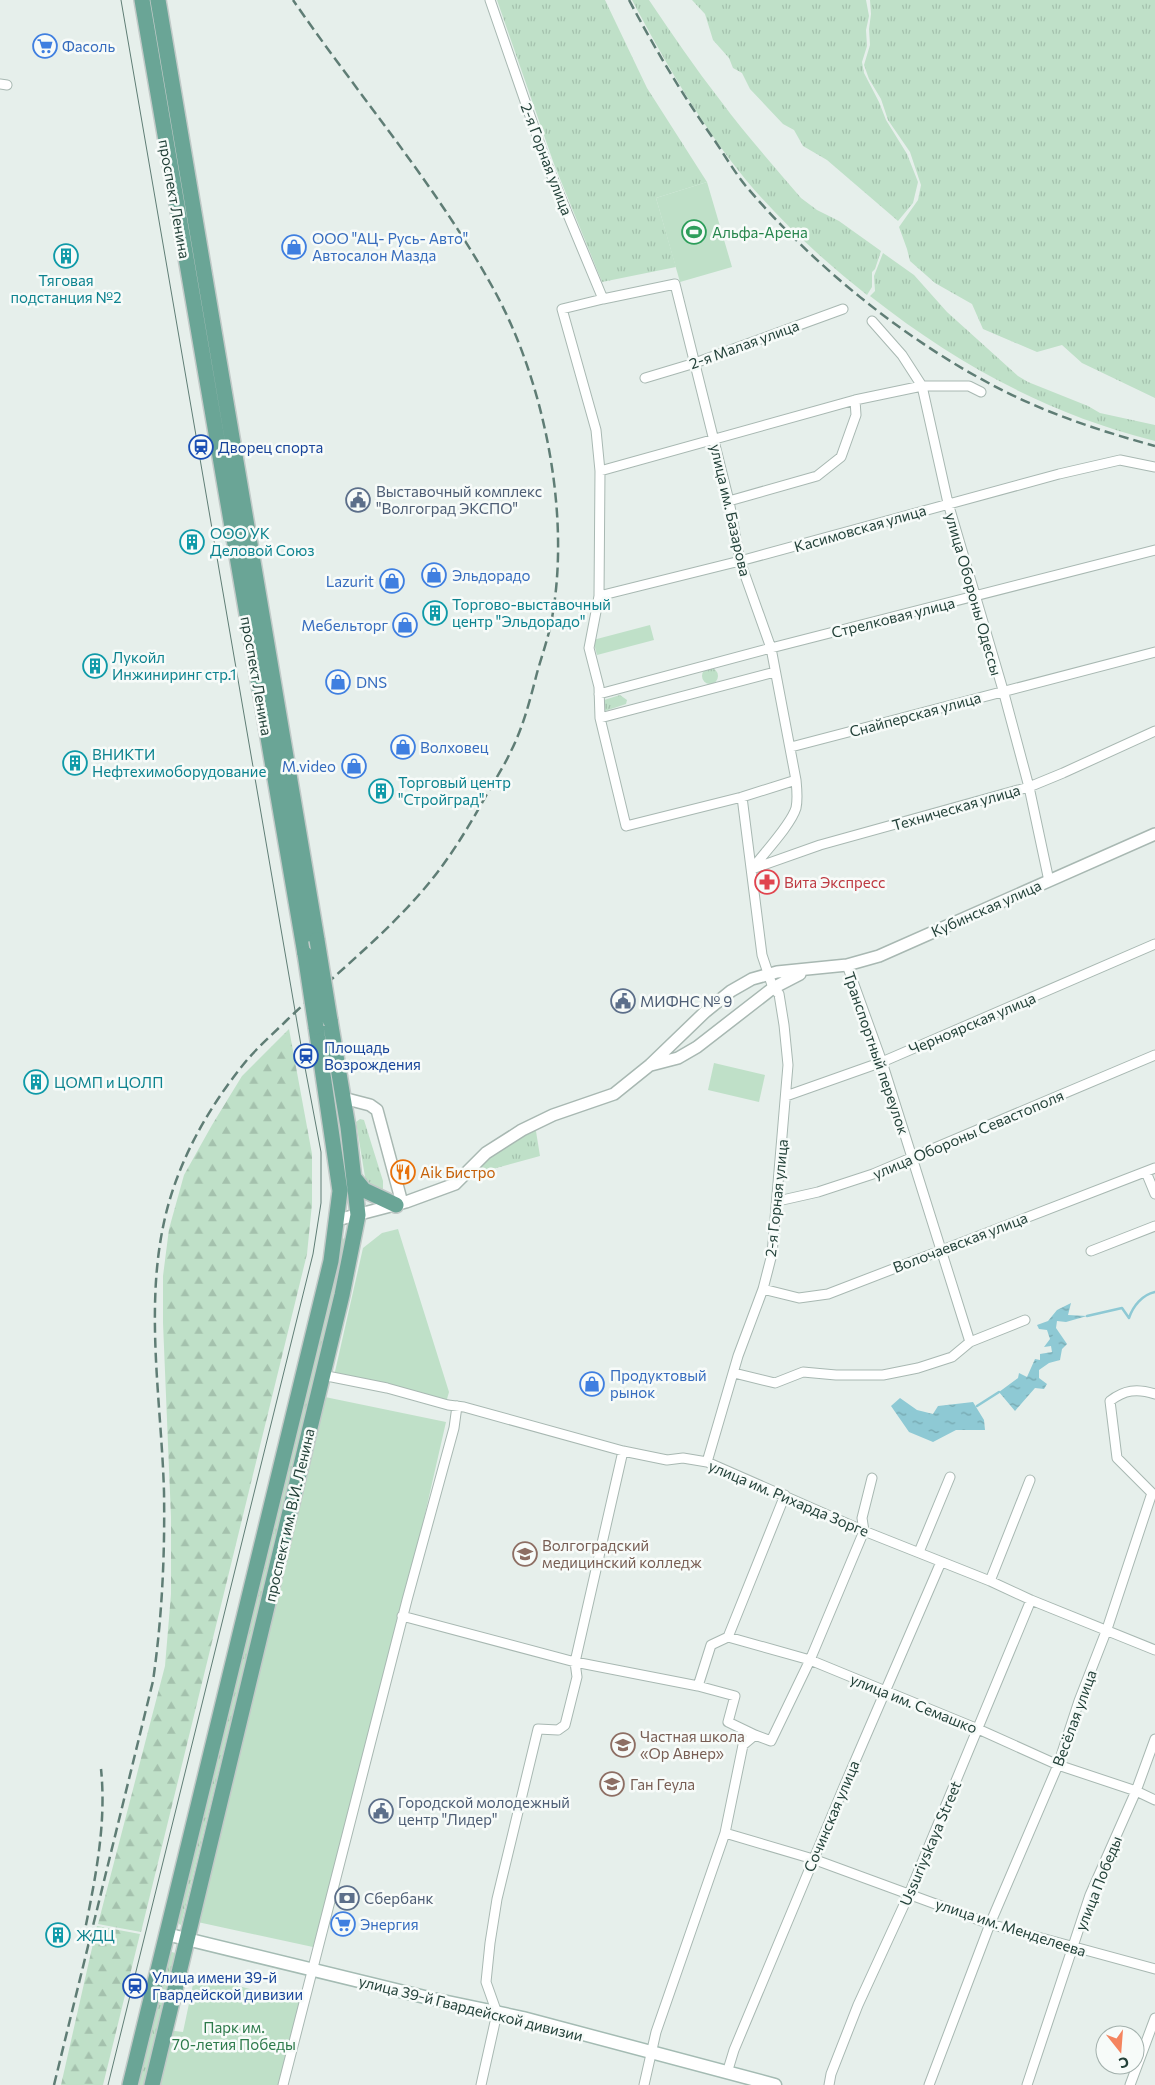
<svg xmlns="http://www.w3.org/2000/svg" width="1155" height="2085" font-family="Commissioner,sans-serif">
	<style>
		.grass { fill: url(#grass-tufts) }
		.forest { fill: url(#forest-firs) }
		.green { fill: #bfe0c8 }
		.water { fill: url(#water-ripples) }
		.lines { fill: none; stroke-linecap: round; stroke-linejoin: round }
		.stream { stroke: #8ec9d4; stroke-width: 2.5 }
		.minor-casing { stroke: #a8b8b2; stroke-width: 11 }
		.tertiary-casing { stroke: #a8b8b2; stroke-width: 14 }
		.secondary-casing { stroke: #a4bbb3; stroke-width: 15 }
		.primary-casing { stroke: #c2cac8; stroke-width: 18 }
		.minor { stroke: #fff; stroke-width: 9 }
		.tertiary { stroke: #fff; stroke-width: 11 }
		.secondary { stroke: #fff; stroke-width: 12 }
		.primary { stroke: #6aa596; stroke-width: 15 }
		.tram { stroke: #5f7d75; stroke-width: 1 }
		.rail { stroke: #5f7d75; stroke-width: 2.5; stroke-dasharray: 10 5; stroke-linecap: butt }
		.primary-bridge-casing { stroke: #c2cac8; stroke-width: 18; stroke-linecap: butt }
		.primary-bridge { stroke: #6aa596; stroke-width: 15 }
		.labels { text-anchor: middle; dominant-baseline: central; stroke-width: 5; stroke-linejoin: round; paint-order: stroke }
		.shop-label { font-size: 15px; fill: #366cbe; stroke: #f7fbf9; text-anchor: start }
		.street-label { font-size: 15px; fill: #24423a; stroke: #f7fbf9 }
		.leisure-label { font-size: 15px; fill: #27864d; stroke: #f7fbf9; text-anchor: start }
		.culture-label { font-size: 15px; fill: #0d838f; stroke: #f7fbf9; text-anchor: start }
		.transit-label { font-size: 15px; fill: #164399; stroke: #f7fbf9; text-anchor: start }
		.service-label { font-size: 15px; fill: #4e5e75; stroke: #f7fbf9; text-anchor: start }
		.health-label { font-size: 15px; fill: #be3a42; stroke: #f7fbf9; text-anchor: start }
		.food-label { font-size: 15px; fill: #c56008; stroke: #f7fbf9; text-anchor: start }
		.education-label { font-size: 15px; fill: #785e54; stroke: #f7fbf9; text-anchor: start }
		.park-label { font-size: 15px; fill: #2d7a4b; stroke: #f7fbf9 }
	</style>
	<defs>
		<pattern id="grass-tufts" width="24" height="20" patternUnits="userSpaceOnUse" patternTransform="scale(1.25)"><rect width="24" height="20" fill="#bfe0c8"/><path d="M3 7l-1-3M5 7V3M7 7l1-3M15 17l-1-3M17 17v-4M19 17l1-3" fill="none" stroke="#a4c1ad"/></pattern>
		<pattern id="forest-firs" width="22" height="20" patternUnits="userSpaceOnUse" patternTransform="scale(1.25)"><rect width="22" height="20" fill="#bfe0c8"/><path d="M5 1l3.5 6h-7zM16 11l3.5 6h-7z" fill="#a4c1ad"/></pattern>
		<pattern id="water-ripples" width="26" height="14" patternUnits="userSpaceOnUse" patternTransform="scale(1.25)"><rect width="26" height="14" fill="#8ec9d4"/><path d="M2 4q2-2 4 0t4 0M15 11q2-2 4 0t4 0" fill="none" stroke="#74a5ad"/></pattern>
	</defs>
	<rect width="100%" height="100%" fill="#e6efeb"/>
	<path class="grass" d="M497,0H605L647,88L707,182L656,198L676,267L602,282L554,164Z
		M632,0H649C672,34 695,68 720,100C745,134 774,166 801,198L817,210L839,221L881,251L875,269L872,272V287L867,295C824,261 782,223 746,180C701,125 665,62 632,0Z
		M692,0H866L869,16L866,30L867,46L862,62L864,73L879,102L886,120L907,154L918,182L913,203L898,221L827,160L803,146L794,130L783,124L750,89L742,73L733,68L729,58L713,40L705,14Z
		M870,0H1155V398L1082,363L1062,345L1037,352L983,329L972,304L935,283L910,261L907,249L899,227L918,200L921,185L910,152L888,120L881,99L869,79L864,65L870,45L869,29L871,14Z
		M883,253L914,275L947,312L1018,376L1028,382L1088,406L1100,413L1155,425V441C1046,413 958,365 870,296L875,291L874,276Z
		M702 676a8 8 0 1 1 16 0a8 8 0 1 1-16 0Z
		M620,695L627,700L626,704L605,711L604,700Z
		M360,1119L364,1120L383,1181V1195L366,1183L356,1122Z
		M535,1125L540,1156L467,1176L486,1156Z
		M345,1238L347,1239V1244L181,1925L179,1924L178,1919L339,1245L342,1239Z
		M172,1952L175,1953V1959L145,2085H137L169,1953Z"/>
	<path class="forest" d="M289,1029L312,1154V1204L307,1254L141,1932L98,1924L165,1666L171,1594V1517L163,1323V1276L169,1229L184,1175L212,1125L242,1076Z
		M97,1926L140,1934L103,2085H61Z"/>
	<path class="green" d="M707,182L732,267L680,282L656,198Z
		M650,625L654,640L597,655L593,640Z
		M714,1063L765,1075L759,1102L708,1090Z
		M398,1229L449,1392L447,1399L439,1404L334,1376L363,1248L382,1233Z
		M325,1397L446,1422L402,1615L313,1947L193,1921Z
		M195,1975L302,2002L282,2085H154L167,2030L183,2032Z"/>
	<path class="water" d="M1071,1303L1068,1315L1087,1316L1066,1322L1057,1321L1056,1328L1067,1344L1062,1349L1060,1360L1049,1363L1039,1370V1378L1047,1384L1044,1389L1035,1388L1015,1411L999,1392L1018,1378L1019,1373L1027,1377L1035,1359L1040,1360V1354L1052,1352L1051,1346L1044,1347L1050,1339L1047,1330L1039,1329L1037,1325L1048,1321L1057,1310Z
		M900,1398L917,1410L933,1414L938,1406L973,1402L984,1420L985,1430H956L933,1442L909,1432L891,1406Z"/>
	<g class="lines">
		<path class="stream" d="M1087,1316L1122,1308L1129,1318C1133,1306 1142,1295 1155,1292
			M977,1406L999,1392"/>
		<g class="minor-casing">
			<path id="minor" d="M490,0L546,162L603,299L675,284L729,501L740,561L771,648L796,780C797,790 798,799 796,808C791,825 763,854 752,869
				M0,84L7,85
				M603,299L562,309L596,430L600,471L599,596L589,648L599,687L600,718L626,826L742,797L796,780
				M872,321L902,355L922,386L948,503L1003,690L1029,787L1049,881
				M645,378L695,363L843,309
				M600,471L855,400L922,386H969L981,392
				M729,501L817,476L841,457L856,415L855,400
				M599,596L740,561L1059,474L1120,460L1155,467
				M599,694L771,648L1155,550
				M600,718L775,672
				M791,747L1155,652
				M752,869L820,845L1029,787L1063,773L1155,731
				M847,965L882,1062L970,1342
				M786,1096L882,1062L1155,944
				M1146,1172L1155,1194
				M778,1201L818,1192L873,1174L1155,1055
				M1091,1251L1155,1226
				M763,1289L799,1298L828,1294L1155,1168
				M734,1373L775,1383L803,1372L836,1375H883L918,1368L952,1357L970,1342L1025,1320
				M322,1375L387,1388L448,1405L464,1407L623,1451L667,1460L683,1458L707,1462L864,1531L990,1581L1031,1600L1155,1650
				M707,1462L738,1356L763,1289L772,1254L788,1065L784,1025L779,994L773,988L762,955L742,797
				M919,1552L950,1477
				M990,1581L1030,1480
				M402,1616L575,1662L698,1686L735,1696L728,1722L755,1735
				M728,1637L785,1495
				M698,1686L711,1645L728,1637L810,1660L978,1729L1058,1765L1136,1791L1155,1800
				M725,1833L813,1859L990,1924L1155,1969
				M727,2073L734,2050L843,1789L941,1562
				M283,2085L407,1600L454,1428L457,1406
				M481,2085L497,2013L486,1982L490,1943L497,1899L538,1729L558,1730L565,1725L577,1677L575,1662L623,1451
				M644,2085L656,2032L725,1833L743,1745L755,1735L771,1741L810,1660L864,1531L862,1518L872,1478
				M829,2085L831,2074L858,2005L909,1894L1031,1600
				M929,2085L990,1924L1058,1765L1079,1701L1107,1629L1152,1493L1117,1458L1110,1401C1124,1390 1137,1388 1155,1394
				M1027,2085L1090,1895L1136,1791L1155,1739
				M1130,2085L1155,2018"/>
		</g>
		<g class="tertiary-casing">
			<path id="tertiary" d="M651,1065L678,1058L697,1047L773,988L800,974
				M343,1098L370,1105L377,1110L402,1203
				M337,1220L406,1202L455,1184L486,1153L522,1130L553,1115L614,1094L650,1065L705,1012L731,991L752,979L777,972L847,965L879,956L1155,834"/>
		</g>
		<g class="secondary-casing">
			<path id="secondary" d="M166,1934L433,1999L523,2018L775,2085"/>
		</g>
		<g class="primary-casing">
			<path id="primary" d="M142,0L305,954
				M158,0L317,940
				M355,1179L364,1190L396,1205
				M130,2085L331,1261L340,1191L316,1027
				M152,2085L342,1295L358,1215L348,1127L330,1020"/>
		</g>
		<use href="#minor" class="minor"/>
		<use href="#tertiary" class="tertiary"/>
		<use href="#secondary" class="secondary"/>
		<use href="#primary" class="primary"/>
		<path class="tram" d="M108,2085L313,1254L321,1203V1152L303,1057L121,0"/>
		<path class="rail" d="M629,0C655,49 683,96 715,141C725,156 734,171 745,185C814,267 911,345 1006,392C1054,416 1104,432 1155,446
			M83,1940C94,1884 107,1827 101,1769
			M54,2085L153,1681C162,1618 165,1556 164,1492C161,1387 138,1275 179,1173C195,1132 219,1094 247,1060C259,1046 274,1033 287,1020C333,976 383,937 424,889C447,862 465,833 482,803C491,786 502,770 510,753C523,728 530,700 537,673C542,655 549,636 552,618C571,513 544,380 493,288C436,185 359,96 293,0"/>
		<g class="primary-bridge-casing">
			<path id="primary-bridge" d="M317,940L330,1020
				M305,954L316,1027"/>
		</g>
		<use href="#primary-bridge" class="primary-bridge"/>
	</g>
	<defs>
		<g id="supermarket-ring" transform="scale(1.25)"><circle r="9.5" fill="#f7fbf9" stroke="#3f7fe0" stroke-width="1.5"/><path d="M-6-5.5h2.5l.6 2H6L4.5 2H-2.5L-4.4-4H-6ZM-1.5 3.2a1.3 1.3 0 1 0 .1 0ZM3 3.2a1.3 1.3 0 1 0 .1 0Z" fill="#3f7fe0"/></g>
		<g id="stadium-ring" transform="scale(1.25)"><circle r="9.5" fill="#f7fbf9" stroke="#2e9e5b" stroke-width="1.5"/><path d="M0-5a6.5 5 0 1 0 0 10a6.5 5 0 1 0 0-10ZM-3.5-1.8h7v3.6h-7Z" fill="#2e9e5b"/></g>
		<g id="shop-ring" transform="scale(1.25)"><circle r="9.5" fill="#f7fbf9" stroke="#3f7fe0" stroke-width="1.5"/><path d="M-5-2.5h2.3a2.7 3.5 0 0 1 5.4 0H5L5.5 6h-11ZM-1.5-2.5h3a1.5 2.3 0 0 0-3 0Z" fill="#3f7fe0"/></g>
		<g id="building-ring" transform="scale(1.25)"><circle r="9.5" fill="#f7fbf9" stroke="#0f9aa8" stroke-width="1.5"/><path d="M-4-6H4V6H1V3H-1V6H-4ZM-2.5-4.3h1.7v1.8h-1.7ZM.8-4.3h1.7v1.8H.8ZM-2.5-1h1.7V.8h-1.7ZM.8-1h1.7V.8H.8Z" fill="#0f9aa8"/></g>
		<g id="station-ring" transform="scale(1.25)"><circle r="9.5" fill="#f7fbf9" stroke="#1a4fb4" stroke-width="1.5"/><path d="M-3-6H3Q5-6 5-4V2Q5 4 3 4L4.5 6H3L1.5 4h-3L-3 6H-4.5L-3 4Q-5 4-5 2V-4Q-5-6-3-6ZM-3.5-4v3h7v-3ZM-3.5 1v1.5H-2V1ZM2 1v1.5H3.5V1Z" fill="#1a4fb4"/></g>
		<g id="civic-ring" transform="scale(1.25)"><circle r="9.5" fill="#f7fbf9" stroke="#5c6f8a" stroke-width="1.5"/><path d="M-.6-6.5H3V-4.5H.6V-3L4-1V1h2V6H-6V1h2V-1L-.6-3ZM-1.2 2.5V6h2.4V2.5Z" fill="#5c6f8a"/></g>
		<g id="pharmacy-ring" transform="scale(1.25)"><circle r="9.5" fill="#f7fbf9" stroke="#e0444e" stroke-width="1.5"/><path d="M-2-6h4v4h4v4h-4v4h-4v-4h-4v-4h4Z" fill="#e0444e"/></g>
		<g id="restaurant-ring" transform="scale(1.25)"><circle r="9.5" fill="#f7fbf9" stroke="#e8710a" stroke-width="1.5"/><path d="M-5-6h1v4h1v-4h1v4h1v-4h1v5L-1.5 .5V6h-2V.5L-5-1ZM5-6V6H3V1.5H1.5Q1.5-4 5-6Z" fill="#e8710a"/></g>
		<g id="university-ring" transform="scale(1.25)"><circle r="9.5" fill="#f7fbf9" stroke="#8d6e63" stroke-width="1.5"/><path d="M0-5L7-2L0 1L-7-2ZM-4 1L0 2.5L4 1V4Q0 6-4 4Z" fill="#8d6e63"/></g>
		<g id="school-ring" transform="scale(1.25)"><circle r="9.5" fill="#f7fbf9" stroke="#8d6e63" stroke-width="1.5"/><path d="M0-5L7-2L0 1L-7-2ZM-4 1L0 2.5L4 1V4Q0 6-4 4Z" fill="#8d6e63"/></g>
		<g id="bank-ring" transform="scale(1.25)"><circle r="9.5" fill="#f7fbf9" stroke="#5c6f8a" stroke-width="1.5"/><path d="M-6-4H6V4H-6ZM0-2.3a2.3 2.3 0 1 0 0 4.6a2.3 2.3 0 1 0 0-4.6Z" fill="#5c6f8a"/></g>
	</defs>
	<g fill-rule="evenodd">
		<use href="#supermarket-ring" x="45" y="46"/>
		<use href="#stadium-ring" x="694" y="232"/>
		<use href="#shop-ring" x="294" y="247"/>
		<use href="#building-ring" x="66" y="256"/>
		<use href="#station-ring" x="201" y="447"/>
		<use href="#civic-ring" x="358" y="500"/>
		<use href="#building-ring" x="192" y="542"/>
		<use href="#shop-ring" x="434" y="575"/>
		<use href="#shop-ring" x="392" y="581"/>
		<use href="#building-ring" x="435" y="613"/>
		<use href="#shop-ring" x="405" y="625"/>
		<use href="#building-ring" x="95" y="666"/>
		<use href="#shop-ring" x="338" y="682"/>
		<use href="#shop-ring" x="403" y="747"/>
		<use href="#building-ring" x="75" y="763"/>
		<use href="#shop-ring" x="354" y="766"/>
		<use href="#building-ring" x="381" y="791"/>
		<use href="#pharmacy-ring" x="767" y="882"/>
		<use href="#civic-ring" x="623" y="1001"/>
		<use href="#station-ring" x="306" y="1056"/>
		<use href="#building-ring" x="36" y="1082"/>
		<use href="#restaurant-ring" x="403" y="1172"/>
		<use href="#shop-ring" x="592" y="1384"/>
		<use href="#university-ring" x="525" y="1554"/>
		<use href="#school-ring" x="623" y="1745"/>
		<use href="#school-ring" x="612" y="1784"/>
		<use href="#civic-ring" x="381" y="1811"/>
		<use href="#bank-ring" x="347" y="1898"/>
		<use href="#supermarket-ring" x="343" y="1924"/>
		<use href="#building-ring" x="58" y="1935"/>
		<use href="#station-ring" x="135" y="1986"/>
	</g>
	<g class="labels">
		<g class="shop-label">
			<text x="62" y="46">Фасоль</text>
			<text x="312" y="238">ООО "АЦ- Русь- Авто"<tspan x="312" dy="17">Автосалон Мазда</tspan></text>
			<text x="452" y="575">Эльдорадо</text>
			<text x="374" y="581" text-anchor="end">Lazurit</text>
			<text x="388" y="625" text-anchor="end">Мебельторг</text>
			<text x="356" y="682">DNS</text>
			<text x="420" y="747">Волховец</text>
			<text x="336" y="766" text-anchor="end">M.video</text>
			<text x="610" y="1375">Продуктовый<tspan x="610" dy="17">рынок</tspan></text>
			<text x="360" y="1924">Энергия</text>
		</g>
		<g class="street-label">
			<text transform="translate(547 159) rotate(69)">2-я Горная улица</text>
			<text transform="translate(175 199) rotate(80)">проспект Ленина</text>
			<text transform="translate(744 344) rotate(-20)">2-я Малая улица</text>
			<text transform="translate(731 510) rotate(77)">улица им. Базарова</text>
			<text transform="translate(860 528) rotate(-16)">Касимовская улица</text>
			<text transform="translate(974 594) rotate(74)">улица Обороны Одессы</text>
			<text transform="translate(893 617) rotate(-14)">Стрелковая улица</text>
			<text transform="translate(257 676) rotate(80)">проспект Ленина</text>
			<text transform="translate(915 714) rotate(-15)">Снайперская улица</text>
			<text transform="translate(956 807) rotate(-16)">Техническая улица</text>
			<text transform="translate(986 908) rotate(-24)">Кубинская улица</text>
			<text transform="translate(972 1023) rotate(-23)">Черноярская улица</text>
			<text transform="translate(877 1053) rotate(71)">Транспортный переулок</text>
			<text transform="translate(968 1134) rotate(-23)">улица Обороны Севастополя</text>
			<text transform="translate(776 1198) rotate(-84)">2-я Горная улица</text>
			<text transform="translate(960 1242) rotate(-21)">Волочаевская улица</text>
			<text transform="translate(789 1498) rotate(23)">улица им. Рихарда Зорге</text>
			<text transform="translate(289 1515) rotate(-77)">проспект им. В.И. Ленина</text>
			<text transform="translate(914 1703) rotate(22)">улица им. Семашко</text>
			<text transform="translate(1074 1718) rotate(-70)">Весёлая улица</text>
			<text transform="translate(831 1816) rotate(-67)">Сочинская улица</text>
			<text transform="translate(930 1843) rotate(-67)">Ussuriyskaya Street</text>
			<text transform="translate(1098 1883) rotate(-68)">улица Победы</text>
			<text transform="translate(1011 1927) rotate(18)">улица им. Менделеева</text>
			<text transform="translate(471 2008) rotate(14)">улица 39-й Гвардейской дивизии</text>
		</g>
		<g class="leisure-label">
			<text x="712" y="232">Альфа-Арена</text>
		</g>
		<g class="culture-label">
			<text x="66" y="280" text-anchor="middle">Тяговая<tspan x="66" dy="17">подстанция №2</tspan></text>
			<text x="210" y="533">ООО УК<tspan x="210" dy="17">Деловой Союз</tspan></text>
			<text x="452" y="604">Торгово-выставочный<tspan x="452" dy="17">центр "Эльдорадо"</tspan></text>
			<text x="112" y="657">Лукойл<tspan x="112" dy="17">Инжиниринг стр.1</tspan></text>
			<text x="92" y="754">ВНИКТИ<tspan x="92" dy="17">Нефтехимоборудование</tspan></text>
			<text x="398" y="782">Торговый центр<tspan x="398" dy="17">"Стройград"</tspan></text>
			<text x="54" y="1082">ЦОМП и ЦОЛП</text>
			<text x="76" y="1935">ЖДЦ</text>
		</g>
		<g class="transit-label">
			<text x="218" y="447">Дворец спорта</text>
			<text x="324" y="1047">Площадь<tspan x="324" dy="17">Возрождения</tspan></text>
			<text x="152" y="1977">Улица имени 39-й<tspan x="152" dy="17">Гвардейской дивизии</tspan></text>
		</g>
		<g class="service-label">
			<text x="376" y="491">Выставочный комплекс<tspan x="376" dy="17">"Волгоград ЭКСПО"</tspan></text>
			<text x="640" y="1001">МИФНС № 9</text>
			<text x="398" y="1802">Городской молодежный<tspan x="398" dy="17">центр "Лидер"</tspan></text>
			<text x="364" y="1898">Сбербанк</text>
		</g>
		<g class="health-label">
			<text x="784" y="882">Вита Экспресс</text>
		</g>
		<g class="food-label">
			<text x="420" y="1172">Aik Бистро</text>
		</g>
		<g class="education-label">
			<text x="542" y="1545">Волгоградский<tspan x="542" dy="17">медицинский колледж</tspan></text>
			<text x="640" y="1736">Частная школа<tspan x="640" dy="17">«Ор Авнер»</tspan></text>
			<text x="630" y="1784">Ган Геула</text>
		</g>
		<g class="park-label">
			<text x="234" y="2027">Парк им.<tspan x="234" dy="17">70-летия Победы</tspan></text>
		</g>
	</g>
	<g transform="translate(1120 2050) rotate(163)"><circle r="24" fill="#f7fbf9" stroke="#a3b1ad"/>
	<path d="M0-4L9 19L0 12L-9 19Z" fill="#f4845f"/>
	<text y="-8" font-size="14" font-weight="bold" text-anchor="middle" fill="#24423a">С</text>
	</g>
</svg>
